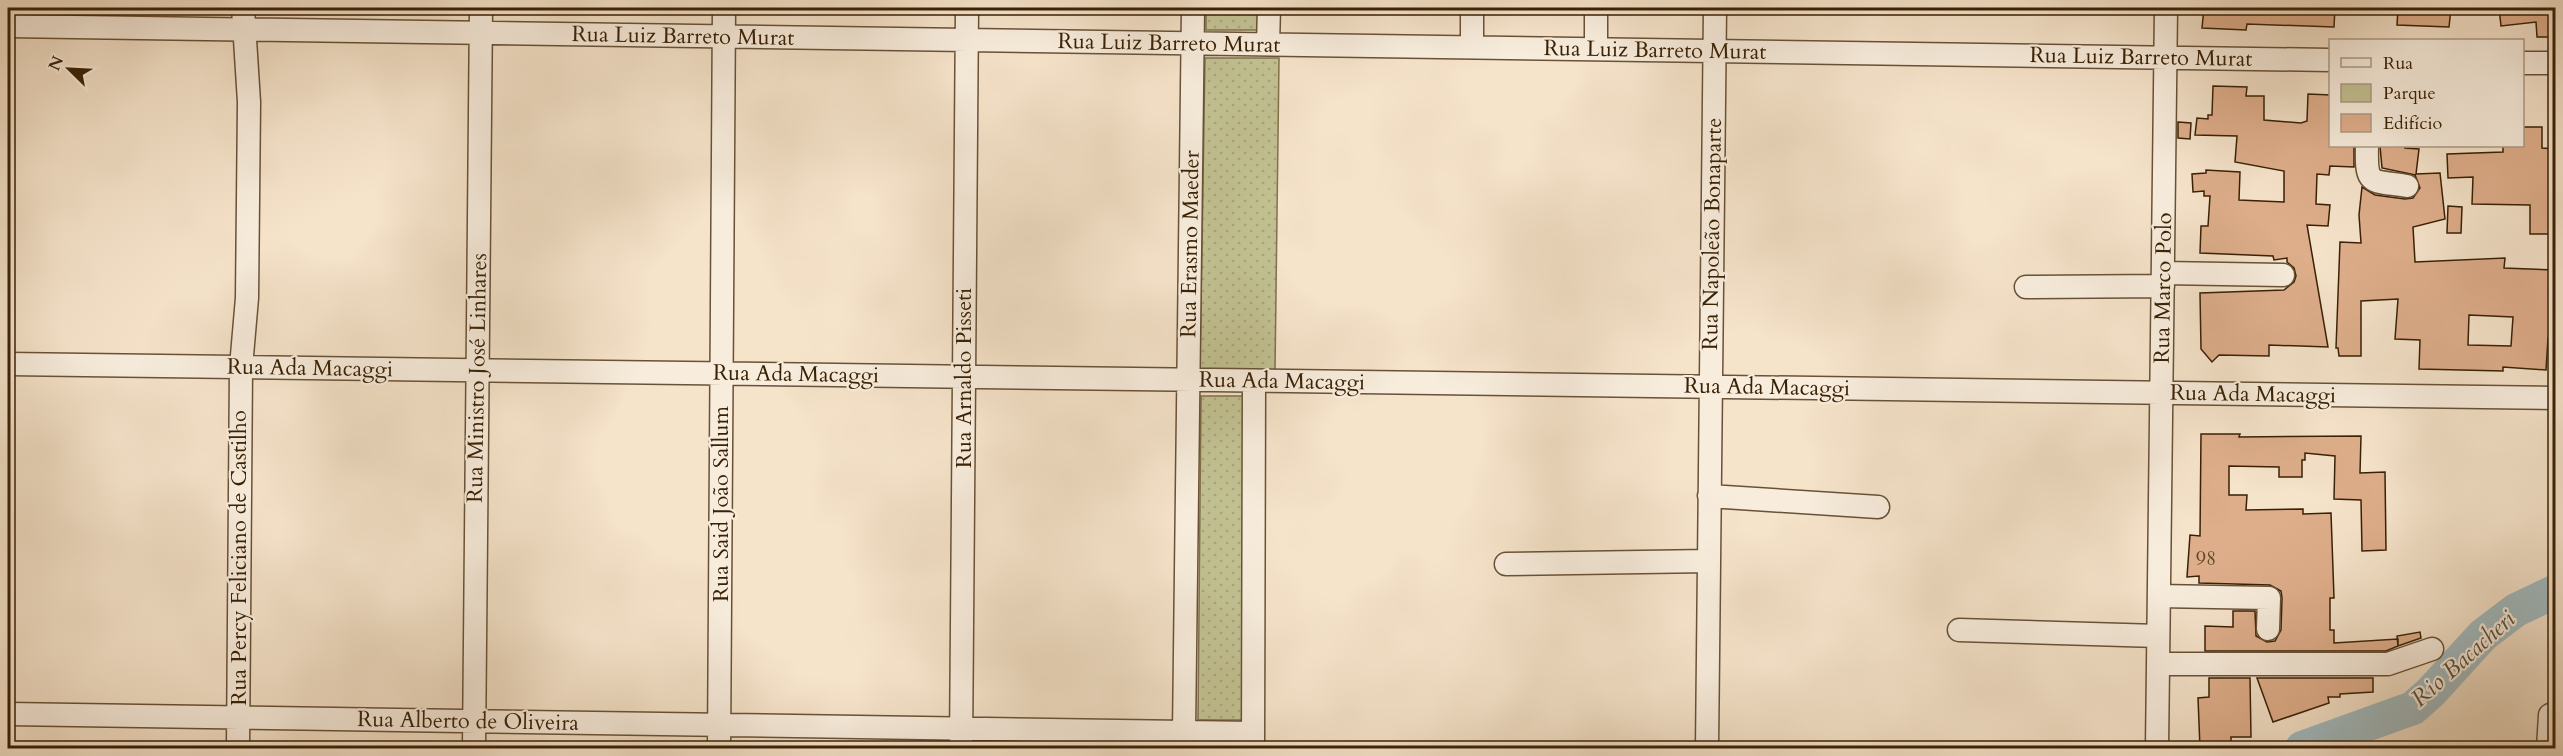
<svg xmlns="http://www.w3.org/2000/svg" width="2563" height="756" font-family="Cardo,serif">
	<style>
		.green { fill: url(#green-dots); stroke: #7e714c; stroke-width: 1.5 }
		.lines { fill: none; stroke-linecap: round; stroke-linejoin: round }
		.river { stroke: #a1bbc1; stroke-width: 34 }
		.building { fill: #deae8b; stroke: #392105; stroke-width: 1.5; fill-rule: evenodd }
		.minor-casing { stroke: #685236; stroke-width: 25 }
		.minor { stroke: #f8eddd; stroke-width: 22 }
		.labels { text-anchor: middle; dominant-baseline: central; stroke-width: 4.5; stroke-linejoin: round; paint-order: stroke }
		.number-label { font-size: 20px; fill: #624426 }
		.street-label { font-size: 22px; fill: #392105; stroke: #f8eddd }
		.water-label { font-size: 24px; font-style: italic; fill: #584f3d; stroke: #f8eddd }
	</style>
	<defs>
		<pattern id="green-dots" width="8" height="8" patternUnits="userSpaceOnUse" patternTransform="scale(1.5)"><rect width="8" height="8" fill="#c2c192"/><path d="M2 2h.1M6 6h.1" fill="none" stroke="#a7a67c" stroke-width="1.8" stroke-linecap="round"/></pattern>
	</defs>
	<rect width="100%" height="100%" fill="#f5e3ca"/>
	<filter id="stains"><feTurbulence type="fractalNoise" baseFrequency=".00333" numOctaves="4"/><feColorMatrix values="0 0 0 0 .2 0 0 0 0 .09 0 0 0 0 .02 0 0 0 .5 -.17"/></filter>
	<radialGradient id="worn" r=".72"><stop offset=".6" stop-color="#630" stop-opacity="0"/><stop offset="1" stop-color="#630" stop-opacity=".3"/></radialGradient>
	<path class="green" d="M1206,8H1258V30H1206Z
		M1205,58H1279L1275,371L1200,370Z
		M1201,396H1246L1243,720H1198Z"/>
	<g class="lines">
		<path class="river" d="M2302,748L2413,708L2431,692L2483,635L2516,610L2556,591"/>
	</g>
	<path class="building" d="M2204,8H2335L2334,27L2247,24L2246,30L2202,28Z
		M2398,8H2451L2449,27L2397,25Z
		M2499,8H2556V37H2537L2536,22L2501,26Z
		M2213,86L2247,87L2246,96H2264V120L2301,123L2307,121L2308,94L2331,95V146H2354V167L2330,166L2329,175L2317,174L2316,204L2330,205L2328,226L2307,225L2328,347L2269,345V356L2219,355L2212,362L2201,349L2200,293L2284,290L2294,282L2296,276L2294,268L2287,262V258L2274,260L2273,256L2200,253L2201,226H2208L2210,196H2204V191L2193,192L2192,174L2206,173V170L2240,172L2239,200L2284,202V171L2235,162L2237,136L2195,135L2197,118L2208,119V115H2212Z
		M2178,122L2191,123L2190,139L2178,138Z
		M2523,127H2542V148L2556,149V234H2530V205L2472,204L2473,177L2448,178L2447,154L2503,152V146H2523Z
		M2380,146H2405V148L2419,149L2416,174L2440,173L2445,219L2413,227L2415,262L2505,258L2504,268L2556,270V338H2548L2546,370L2503,367V371L2419,369L2420,340L2395,339L2398,299L2361,301V356H2339L2338,348H2336L2340,242L2361,243L2359,215L2362,187L2375,195L2405,199L2413,198L2420,188L2415,175L2382,168ZM2469,315L2513,317L2511,346L2468,345Z
		M2448,206L2462,207L2461,233H2447Z
		M2201,434H2240L2239,437L2361,436L2360,473L2385,472L2386,550L2362,551L2361,500L2334,499L2335,456L2305,453V460H2302V477H2279V467L2229,466V495H2247L2246,510L2303,509V514L2331,513L2334,598H2330V630H2334V643L2398,639V646L2386,651H2205V626L2233,627V611H2255L2256,636L2267,642L2275,641L2281,630L2282,598L2281,591L2270,585L2199,583V576L2187,577L2190,535L2200,536Z
		M2420,632L2421,638L2398,646L2397,636Z
		M2209,678H2250L2251,737H2231V748H2200L2198,698L2209,697Z
		M2257,678H2373V692L2340,694V697H2328L2329,703L2273,722Z"/>
	<g class="lines">
		<g class="minor-casing">
			<path id="minor" d="M8,26L2330,60
				M1268,44L1269,8
				M1472,47V8
				M1596,49V8
				M2522,63H2556
				M2367,146C2366,187 2370,180 2407,186
				M2163,273L2283,275
				M2026,287L2163,286
				M8,364L2556,398
				M1709,496L1878,507
				M1506,564L1709,561
				M2159,596L2269,598L2268,629
				M1959,630L2158,636
				M2158,664H2388L2432,649
				M8,714L1253,733
				M1184,732L1193,8
				M238,748L241,367L247,298L249,102L243,8
				M474,748L481,8
				M719,748L724,8
				M961,748L967,8
				M1253,748L1254,381
				M1707,748L1715,8
				M2157,748L2166,8
				M2548,748L2550,715"/>
		</g>
		<use href="#minor" class="minor"/>
	</g>
	<g class="labels">
		<g class="number-label">
			<text x="2206" y="558">98</text>
		</g>
		<g class="street-label">
			<text transform="translate(683 36) rotate(1)">Rua Luiz Barreto Murat</text>
			<text transform="translate(1169 43) rotate(1)">Rua Luiz Barreto Murat</text>
			<text transform="translate(1655 50) rotate(1)">Rua Luiz Barreto Murat</text>
			<text transform="translate(2141 57) rotate(1)">Rua Luiz Barreto Murat</text>
			<text transform="translate(1712 234) rotate(-89)">Rua Napoleão Bonaparte</text>
			<text transform="translate(1190 244) rotate(-89)">Rua Erasmo Maeder</text>
			<text transform="translate(2163 288) rotate(-89)">Rua Marco Polo</text>
			<text transform="translate(310 368) rotate(1)">Rua Ada Macaggi</text>
			<text transform="translate(796 374) rotate(1)">Rua Ada Macaggi</text>
			<text transform="translate(477 378) rotate(-89)">Rua Ministro José Linhares</text>
			<text transform="translate(964 378) rotate(-90)">Rua Arnaldo Pisseti</text>
			<text transform="translate(1282 381) rotate(1)">Rua Ada Macaggi</text>
			<text transform="translate(1767 387) rotate(1)">Rua Ada Macaggi</text>
			<text transform="translate(2253 394) rotate(1)">Rua Ada Macaggi</text>
			<text transform="translate(721 504) rotate(-90)">Rua Said João Sallum</text>
			<text transform="translate(239 558) rotate(-90)">Rua Percy Feliciano de Castilho</text>
			<text transform="translate(468 721) rotate(1)">Rua Alberto de Oliveira</text>
		</g>
		<g class="water-label">
			<text transform="translate(2463 659) rotate(-42)">Rio Bacacheri</text>
		</g>
	</g>
	<rect width="2563" height="756" fill="none" stroke="#f5e3ca" stroke-width="30"/>
	<rect x="9" y="9" width="2545" height="738" fill="none" stroke="#392105" stroke-width="3"/>
	<rect x="15" y="15" width="2533" height="726" fill="none" stroke="#392105" stroke-width="1.5"/>
	<rect x="2329" y="39" width="195" height="108" fill="#f8eddd" stroke="#ac9b87" stroke-width="1.5"/>
	<rect x="2341" y="58" width="30" height="9" fill="#f8eddd" stroke="#ac9b87" stroke-width="1.5"/>
	<text x="2383" y="69" font-size="18" fill="#392105">Rua</text>
	<rect x="2341" y="84" width="30" height="18" fill="#c2c192" stroke="#ac9b87" stroke-width="1.5"/>
	<text x="2383" y="99" font-size="18" fill="#392105">Parque</text>
	<rect x="2341" y="114" width="30" height="18" fill="#deae8b" stroke="#ac9b87" stroke-width="1.5"/>
	<text x="2383" y="129" font-size="18" fill="#392105">Edifício</text>
	<g transform="translate(69 69) rotate(294)" stroke="#f8eddd" stroke-width="4.5" paint-order="stroke">
	<path d="M0-4.5L10 22L0 15L-10 22Z" fill="#392105"/>
	<text y="-9" font-size="16" font-weight="bold" text-anchor="middle" fill="#392105">N</text>
	</g>
	<rect width="100%" height="100%" filter="url(#stains)"/>
	<rect width="100%" height="100%" fill="url(#worn)"/>
</svg>
